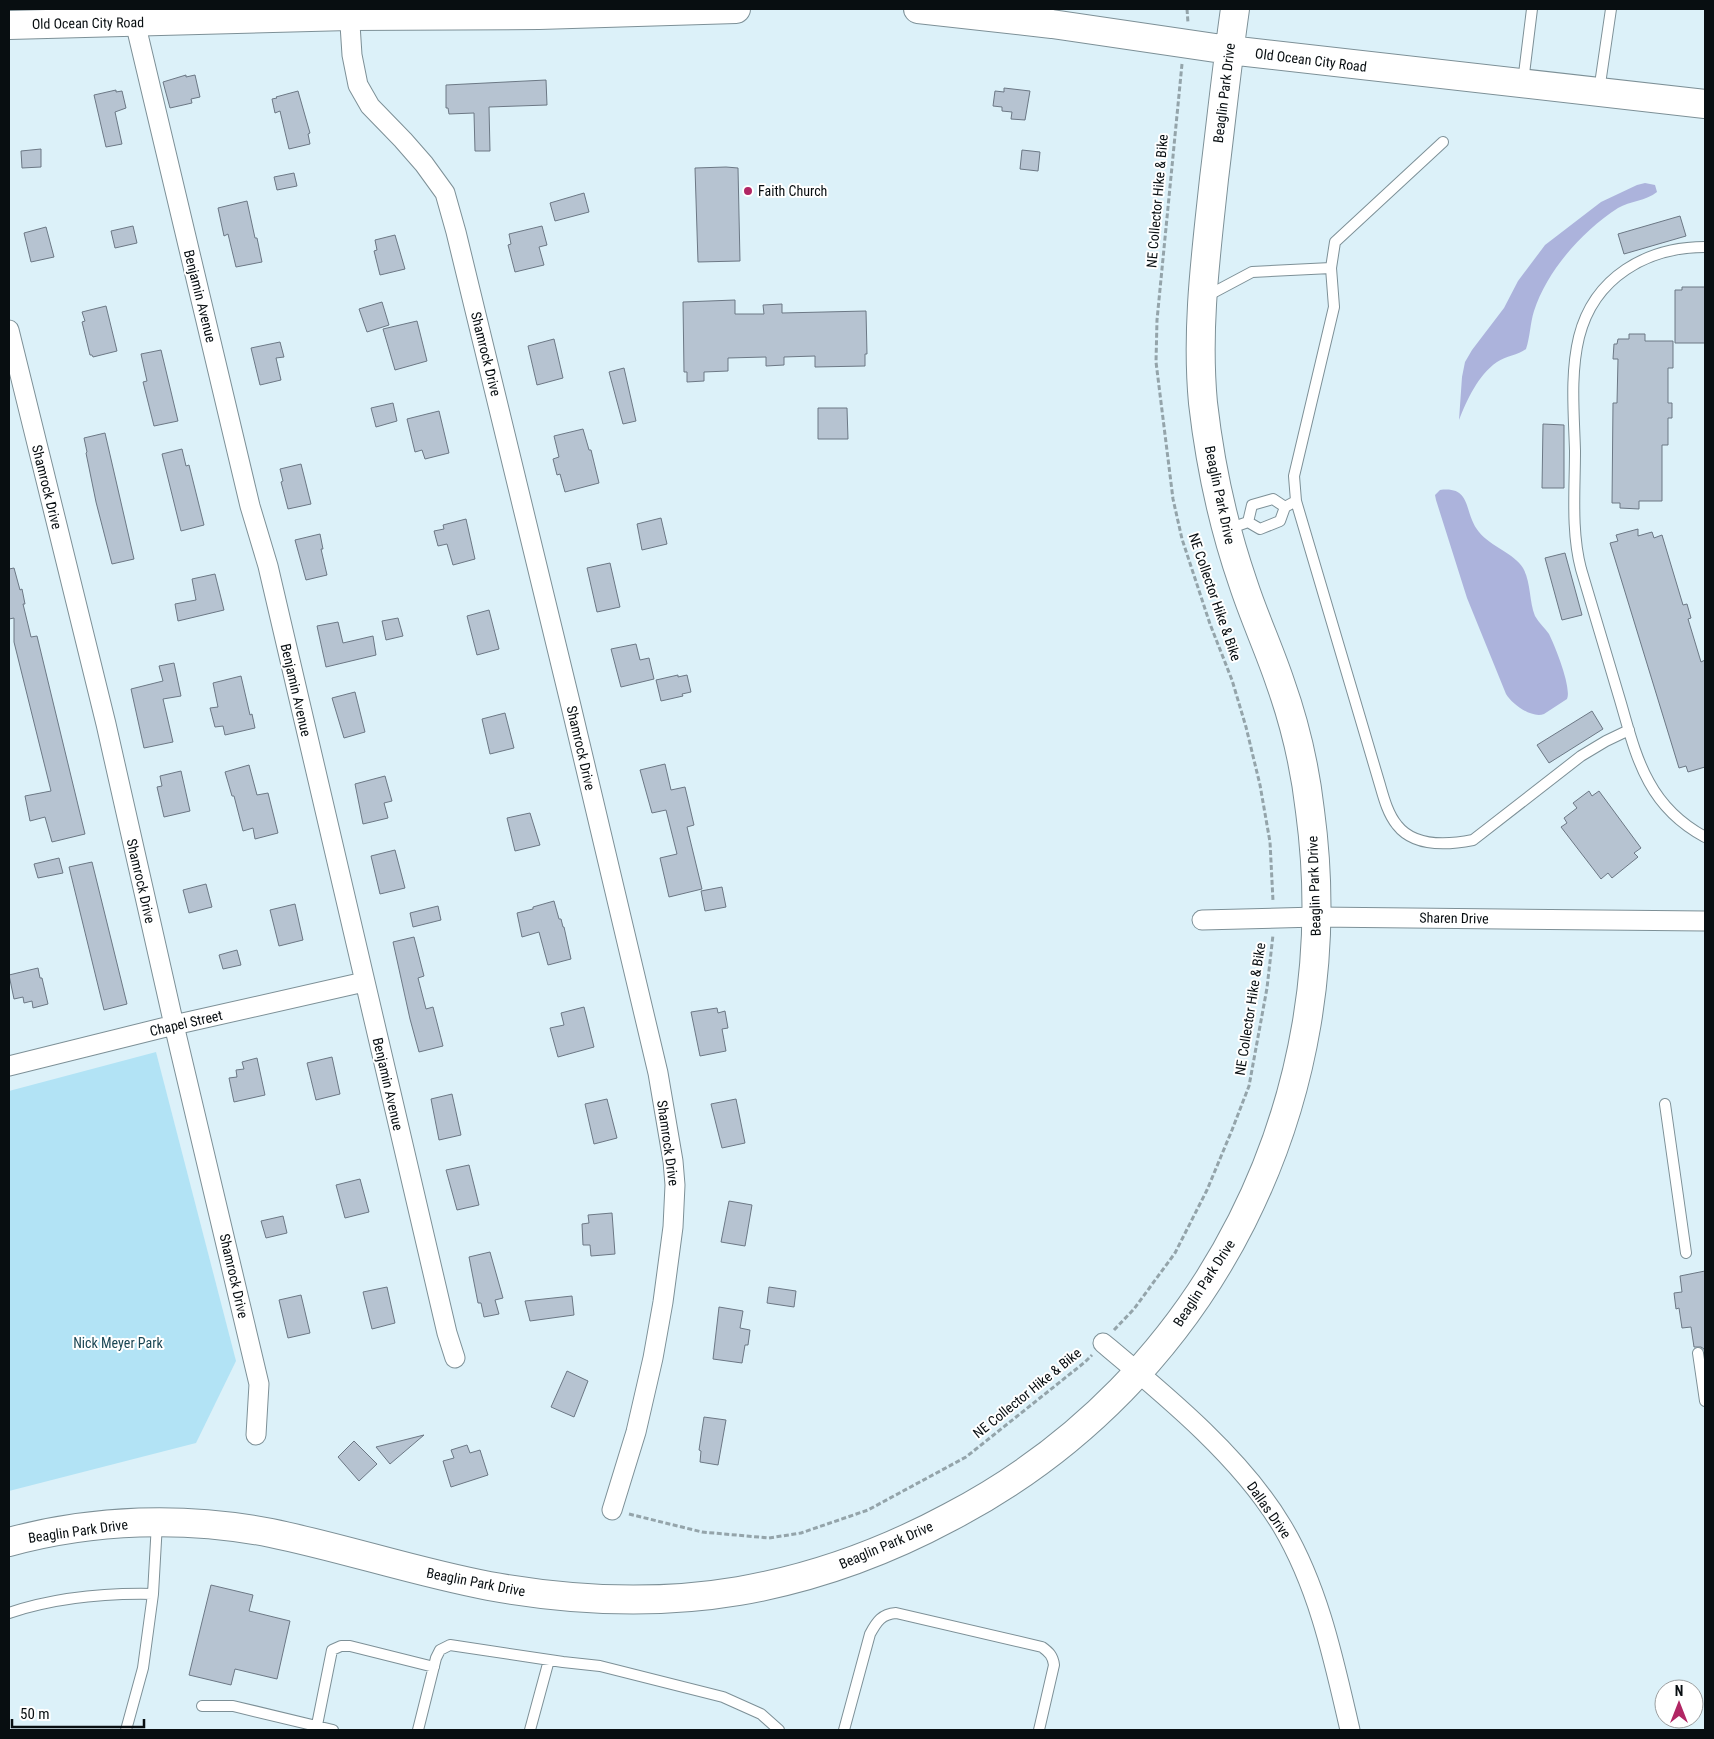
<svg xmlns="http://www.w3.org/2000/svg" width="1714" height="1739" font-family="'Roboto Condensed',sans-serif">
	<style>
		.green { fill: #b2e3f5 }
		.water { fill: #acb3dc }
		.building { fill: #b6c3d1; stroke: #6c7885 }
		.lines { fill: none; stroke-linecap: round; stroke-linejoin: round }
		.service-casing { stroke: #7d9097; stroke-width: 12 }
		.minor-casing { stroke: #7d9097; stroke-width: 21 }
		.secondary-casing { stroke: #7d9097; stroke-width: 30 }
		.path { stroke: #94a4aa; stroke-width: 3; stroke-dasharray: 5 2.5; stroke-linecap: butt }
		.service { stroke: #fff; stroke-width: 10 }
		.minor { stroke: #fff; stroke-width: 19 }
		.secondary { stroke: #fff; stroke-width: 28 }
		.poi-dot { fill: #b12664; stroke: #fff; stroke-width: 2 }
		.labels { text-anchor: middle; dominant-baseline: central; stroke-width: 4; stroke-linejoin: round; paint-order: stroke }
		.street-label { font-size: 14px; fill: #080e11; stroke: #fff }
		.poi-label { font-size: 14px; fill: #080e11; stroke: #fff; text-anchor: start }
		.park-label { font-size: 14px; fill: #1a4654; stroke: #fff }
	</style>
	<rect width="100%" height="100%" fill="#dcf1f9"/>
	<path class="green" d="M156,1052L236,1361L196,1443L9,1491V1091Z"/>
	<path class="water" d="M1645,183L1655,185L1657,192C1646,201 1630,201 1618,208C1582,231 1547,271 1534,311C1530,324 1530,337 1526,349C1518,355 1506,356 1497,362C1478,375 1467,400 1459,420L1462,377L1465,362L1472,350L1504,308L1518,281L1545,245L1601,202L1637,185Z
		M1440,490C1473,486 1463,513 1479,532C1491,547 1514,553 1523,568C1531,582 1529,601 1535,616C1539,623 1545,628 1549,634C1555,646 1572,688 1567,699L1544,714C1532,719 1512,704 1506,694L1467,598L1436,500L1435,495Z"/>
	<path class="building" d="M186,75V77L195,75L200,97L191,99L192,103L170,108L163,82Z
		M546,80L547,105L489,107L490,151H475L474,113L449,114L448,108H446V85Z
		M1004,88L1030,91L1025,120L1011,119L1012,112L1002,111V107L993,106L995,91L1004,92Z
		M116,90V92L122,91L126,108L115,112L122,144L106,147L94,95Z
		M298,91L310,133L308,134L310,144L289,149L280,111L275,113L272,99L277,98L276,97Z
		M41,149V167L22,168L21,151Z
		M1022,150L1040,152L1038,171L1020,169Z
		M726,167L738,168L740,261L698,262L695,168Z
		M294,173L297,186L277,190L274,177Z
		M584,193L589,212L555,221L550,203Z
		M247,201L255,238H257L262,262L236,267L228,234L224,236L218,208Z
		M1680,216L1686,236L1624,254L1618,234Z
		M133,226L137,243L115,248L111,231Z
		M542,226L547,245L539,247L544,265L515,272L508,245L511,244L509,234Z
		M46,227L54,257L31,262L24,233Z
		M395,235L405,269L380,275L374,251L377,250L375,240Z
		M1682,287H1705V343H1675V290H1682Z
		M735,300V314H764L763,305L782,304V313L866,311L867,354H865V366L815,367V356L784,357V365L766,366V357L728,358V371L704,372V381L687,382V372H684L683,302Z
		M382,302L389,325L367,332L359,309Z
		M106,306L117,351L93,357L92,355H90L82,322L85,321L82,312Z
		M417,321L427,361L395,370L383,329Z
		M1629,334H1645V341H1673V368H1668V403H1672V418H1668V445H1662V501H1639V509L1620,508V503H1612L1613,403H1617L1618,359H1613L1614,344H1617L1618,339H1629Z
		M554,339L563,378L537,385L528,346Z
		M280,342L284,357L276,358L281,380L260,385L251,348Z
		M161,350L178,421L154,426L143,382L147,381L141,354Z
		M624,368L636,421L623,424L609,372Z
		M393,403L397,421L376,427L371,408Z
		M818,408H847L848,439H818Z
		M439,411L449,453L425,459L422,450L415,452L407,419Z
		M1543,424L1564,425V488H1542Z
		M583,429L589,450H591L599,483L565,492L560,474L557,475L553,459L559,457L554,436Z
		M105,433L134,559L112,564L96,502L86,453L87,452L84,438Z
		M182,449L186,466L189,465L204,525L181,531L162,454Z
		M301,464L311,504L288,509L281,482L283,481L280,469Z
		M661,518L667,544L642,550L637,524Z
		M466,519L475,559L453,565L447,544L438,546L434,531L444,529L443,525Z
		M1638,529V536L1652,532L1654,538L1662,535L1683,605L1687,604L1691,618L1688,619L1701,662L1705,660V767L1688,772L1686,766L1679,768L1610,543L1618,541L1616,535Z
		M320,534L323,549H321L327,575L306,580L295,540Z
		M1565,553L1582,615L1562,620L1545,558Z
		M610,563L620,607L597,612L587,568Z
		M14,568L20,590L22,589L25,604H23L31,637L37,636L85,834L52,842L45,817L30,821L25,796L51,791L14,642V618L9,619V569Z
		M215,574L224,610L178,621L175,604L196,600L192,579Z
		M489,610L499,649L477,655L467,616Z
		M398,618L403,636L386,640L382,621Z
		M338,622L343,643L373,636L376,655L326,667L317,626Z
		M636,644L640,660L649,658L654,679L621,687L611,649Z
		M174,663L181,696L163,699L173,742L144,748L131,689L163,681L159,666Z
		M678,675V677L687,675L691,692L682,694L683,696L661,701L656,680Z
		M241,676L250,715L252,714L255,728L225,735L223,726L215,727L210,708L218,707L213,683Z
		M355,692L365,732L344,738L332,698Z
		M1592,711L1603,729L1549,763L1537,745Z
		M505,713L514,748L490,754L482,719Z
		M665,764L671,790L685,787L694,825L687,827L702,889L669,897L660,858L677,854L666,810L652,813L640,770Z
		M249,765L257,795L268,793L278,833L255,839L253,828L243,831L234,796H232L225,772Z
		M181,771L190,811L164,817L157,787L162,786L160,776Z
		M385,776L392,801L384,803L388,818L363,824L355,784Z
		M1589,791L1592,796L1599,791L1641,848L1634,853L1638,857L1612,878L1608,873L1601,879L1561,827L1567,823L1564,818L1577,808L1573,803Z
		M530,813L540,845L515,851L507,818Z
		M395,850L405,888L380,894L371,856Z
		M59,858L63,873L38,878L34,864Z
		M92,862L127,1004L104,1010L69,867Z
		M206,884L212,907L189,913L183,890Z
		M722,887L726,907L705,911L701,891Z
		M554,901L559,919H561L563,927H564L571,959L548,965L539,932L522,937L517,913L533,909V907Z
		M295,904L303,940L279,946L270,910Z
		M438,906L441,920L413,927L410,913Z
		M414,937L424,976L418,978L426,1009L433,1007L443,1046L419,1052L410,1019L393,942Z
		M237,950L241,965L223,969L219,955Z
		M38,968L40,978H42L48,1004L33,1008L32,1001L24,1003L23,997L14,999L9,975Z
		M584,1007L594,1047L558,1057L550,1028L564,1025L561,1013Z
		M717,1008L718,1013L725,1011L728,1028L722,1029L726,1051L700,1056L691,1012Z
		M332,1057L340,1094L316,1100L307,1063Z
		M257,1058L265,1095L234,1102L229,1078L237,1077L236,1070L244,1069L242,1062Z
		M452,1094L461,1135L439,1140L431,1099Z
		M607,1099L617,1138L594,1144L585,1104Z
		M736,1099L745,1143L722,1148L711,1104Z
		M469,1165L479,1205L457,1210L446,1170Z
		M360,1179L369,1212L345,1218L336,1185Z
		M729,1201L752,1205L745,1246L721,1242Z
		M612,1213L615,1254L591,1256L590,1245H583L582,1224L589,1223L588,1215Z
		M283,1216L287,1233L266,1238L261,1221Z
		M490,1252L503,1298L495,1300L499,1314L484,1317L481,1303H478L469,1257Z
		M1705,1271V1355L1704,1349L1701,1347H1694L1691,1327L1682,1328L1679,1308L1676,1309L1674,1293L1682,1292L1680,1276Z
		M387,1287L395,1323L372,1329L363,1292Z
		M769,1287L796,1291L794,1307L767,1303Z
		M301,1295L310,1333L288,1338L279,1300Z
		M572,1296L574,1315L530,1321L525,1301Z
		M719,1307L743,1311L740,1328L750,1330L748,1345H745L742,1363L713,1359Z
		M567,1371L588,1381L574,1417L551,1407Z
		M704,1417L726,1420L718,1465L700,1462L701,1451L699,1450Z
		M424,1435L390,1464L376,1447Z
		M354,1441L377,1464L359,1481L338,1457Z
		M467,1445L470,1453L480,1450L488,1475L451,1487L443,1461L454,1458L451,1450Z
		M211,1585L253,1595L249,1611L290,1621L277,1679L235,1669L231,1685L189,1675Z"/>
	<g class="lines">
		<g class="service-casing">
			<path id="service" d="M1523,82L1532,9
				M1599,91L1611,9
				M1443,142L1335,242L1331,268L1334,307L1294,476L1296,501L1380,785C1384,799 1388,814 1397,825C1414,847 1448,845 1473,840L1581,756L1606,741L1629,730
				M1705,247C1647,247 1594,277 1579,337C1570,374 1574,414 1575,451C1575,490 1571,531 1581,569C1594,613 1607,656 1620,700C1628,727 1635,757 1649,782C1662,806 1681,824 1705,837
				M1205,297L1252,272L1331,268
				M1248,522L1252,505L1273,499L1285,507
				M1228,529L1248,522L1260,529L1280,521L1285,507L1296,501
				M1665,1104L1686,1253
				M1698,1353L1705,1401
				M9,1613C54,1598 104,1593 153,1594
				M202,1706H233L333,1730
				M126,1730L143,1668L153,1594L157,1523
				M316,1730L332,1650L341,1646H350L434,1667
				M418,1730L436,1658L440,1650L450,1645L563,1662L600,1666L723,1697L761,1714L779,1730
				M530,1730L549,1660
				M844,1730L870,1634C877,1621 882,1614 896,1613L1042,1647C1049,1652 1053,1656 1054,1665L1039,1730"/>
		</g>
		<g class="minor-casing">
			<path id="minor" d="M349,9L352,55L358,85L370,106L403,140L424,164L445,193L456,232L571,706L658,1073L673,1161L675,1185L673,1227L663,1302L653,1358L636,1432L612,1510
				M135,22L250,506L268,566L447,1333L455,1358
				M9,330L106,724L174,1025L259,1384L256,1435
				M1202,920L1317,917L1705,921
				M9,1066L174,1025L364,982
				M1103,1343C1164,1394 1241,1457 1282,1526C1319,1588 1334,1661 1350,1730"/>
		</g>
		<g class="secondary-casing">
			<path id="secondary" d="M918,9L1052,24L1229,50L1705,104
				M9,25L349,16L539,15L736,9
				M9,1542C93,1519 185,1516 271,1533C344,1548 415,1572 489,1586C572,1601 656,1605 739,1591C814,1578 883,1553 950,1517C1209,1382 1349,1099 1310,811C1305,767 1295,724 1280,682C1269,649 1254,617 1243,583C1223,525 1210,464 1203,403C1196,328 1206,254 1214,179C1221,122 1227,65 1235,9"/>
		</g>
		<path class="path" d="M1187,9L1188,23
			M1182,64L1157,320L1156,362L1173,499L1182,539L1210,624L1232,680L1246,727L1260,785L1270,842L1273,901
			M1114,1330L1134,1309L1175,1253L1207,1190L1232,1130L1249,1086L1267,988L1273,935
			M629,1514L702,1532L769,1538L801,1533L868,1510L966,1457L1085,1362L1092,1355"/>
		<use href="#service" class="service"/>
		<use href="#minor" class="minor"/>
		<use href="#secondary" class="secondary"/>
	</g>
	<circle class="poi-dot" cx="748" cy="191" r="5"/>
	<g class="labels">
		<g class="street-label">
			<text transform="translate(88 23) rotate(-1)">Old Ocean City Road</text>
			<text transform="translate(1311 60) rotate(7)">Old Ocean City Road</text>
			<text transform="translate(1224 93) rotate(-83)">Beaglin Park Drive</text>
			<text transform="translate(1157 201) rotate(-85)">NE Collector Hike &amp; Bike</text>
			<text transform="translate(200 296) rotate(76)">Benjamin Avenue</text>
			<text transform="translate(486 354) rotate(76)">Shamrock Drive</text>
			<text transform="translate(47 487) rotate(76)">Shamrock Drive</text>
			<text transform="translate(1220 495) rotate(78)">Beaglin Park Drive</text>
			<text transform="translate(1215 597) rotate(71)">NE Collector Hike &amp; Bike</text>
			<text transform="translate(296 690) rotate(77)">Benjamin Avenue</text>
			<text transform="translate(581 748) rotate(77)">Shamrock Drive</text>
			<text transform="translate(141 881) rotate(77)">Shamrock Drive</text>
			<text transform="translate(1314 886) rotate(-92)">Beaglin Park Drive</text>
			<text transform="translate(1454 918) rotate(1)">Sharen Drive</text>
			<text transform="translate(1250 1009) rotate(-81)">NE Collector Hike &amp; Bike</text>
			<text transform="translate(186 1023) rotate(-13)">Chapel Street</text>
			<text transform="translate(388 1084) rotate(77)">Benjamin Avenue</text>
			<text transform="translate(668 1143) rotate(82)">Shamrock Drive</text>
			<text transform="translate(234 1276) rotate(77)">Shamrock Drive</text>
			<text transform="translate(1204 1283) rotate(-57)">Beaglin Park Drive</text>
			<text transform="translate(1027 1393) rotate(-39)">NE Collector Hike &amp; Bike</text>
			<text transform="translate(1269 1510) rotate(55)">Dallas Drive</text>
			<text transform="translate(78 1531) rotate(-8)">Beaglin Park Drive</text>
			<text transform="translate(886 1545) rotate(-23)">Beaglin Park Drive</text>
			<text transform="translate(476 1582) rotate(11)">Beaglin Park Drive</text>
		</g>
		<g class="poi-label">
			<text x="758" y="191">Faith Church</text>
		</g>
		<g class="park-label">
			<text x="118" y="1343">Nick Meyer Park</text>
		</g>
	</g>
	<rect width="1714" height="1739" fill="none" stroke="#080e11" stroke-width="20"/>
	<g transform="translate(1679 1704)"><circle r="24" fill="#ffffff" stroke="#9c9fa0"/>
	<path d="M0-4L9 19L0 12L-9 19Z" fill="#b12664"/>
	<text y="-8" font-size="14" font-weight="bold" text-anchor="middle" fill="#080e11">N</text>
	</g>
	<path d="M12 1719v8h132v-8" fill="none" stroke="#080e11" stroke-width="2.5"/>
	<text x="20" y="1719" font-size="15" fill="#080e11" stroke="#ffffff" stroke-width="4" paint-order="stroke">50 m</text>
</svg>
